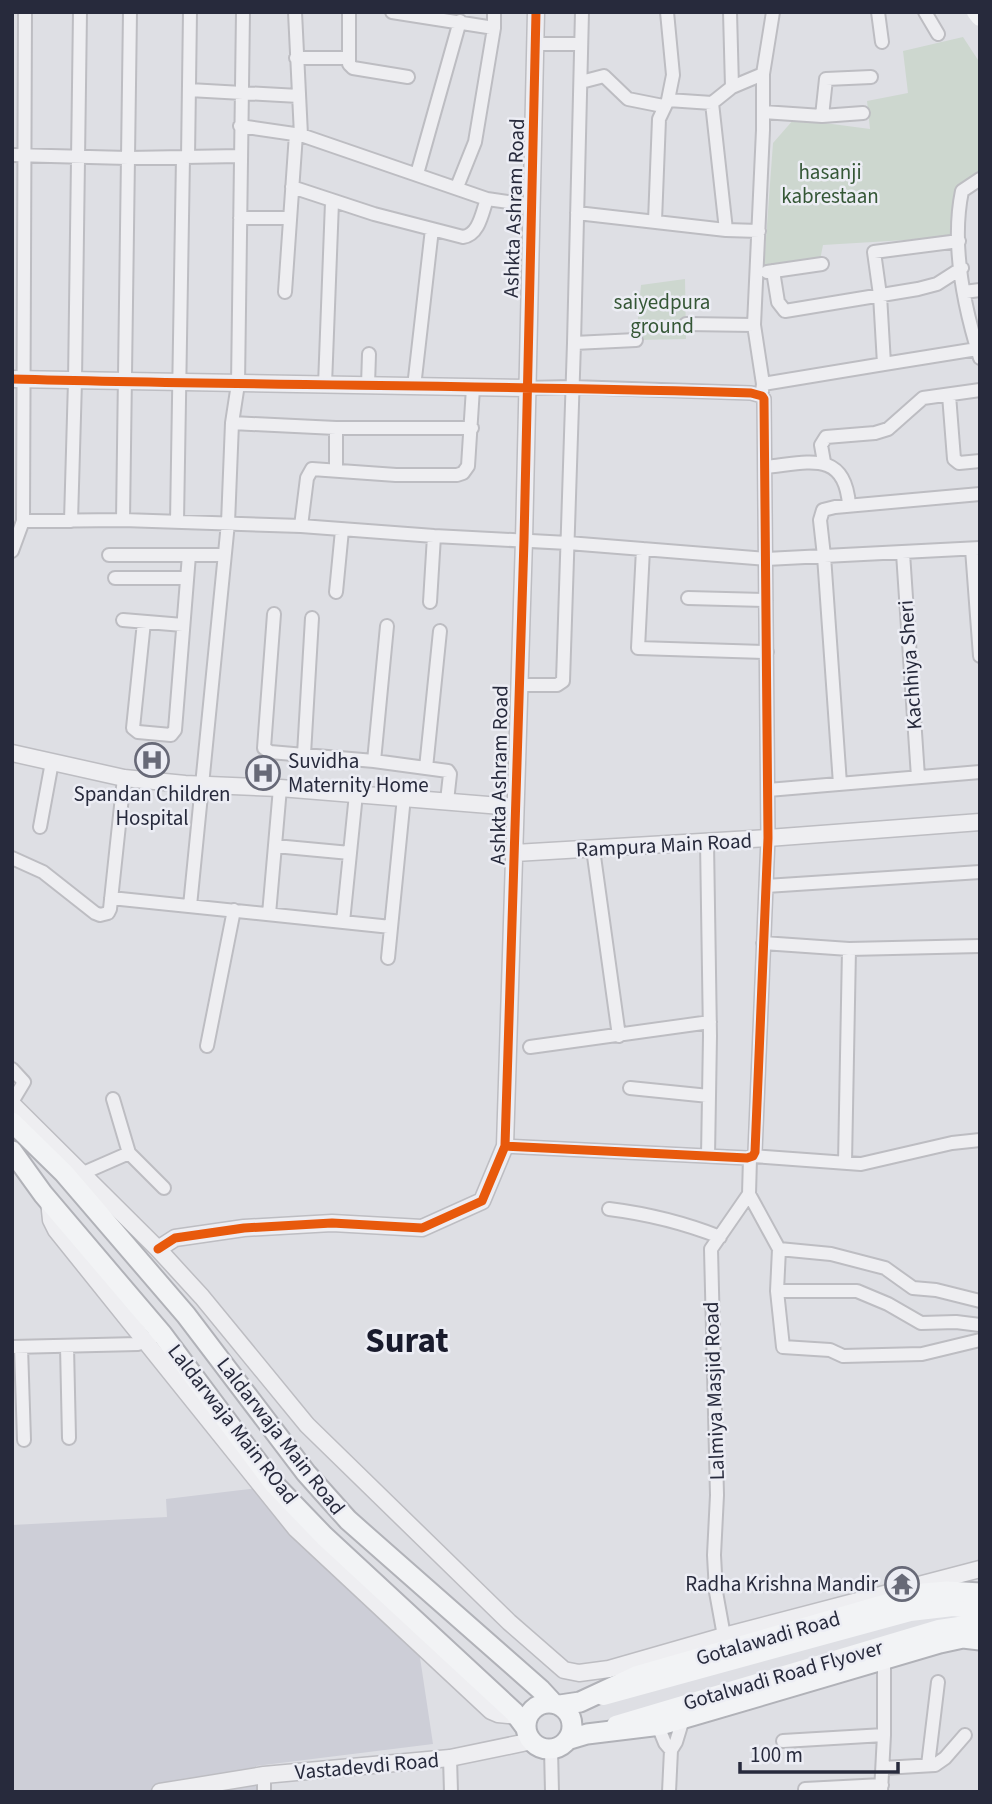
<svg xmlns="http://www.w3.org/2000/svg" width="992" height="1804" font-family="'Source Sans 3',sans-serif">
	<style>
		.built { fill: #cdced7 }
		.green { fill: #cdd7cf }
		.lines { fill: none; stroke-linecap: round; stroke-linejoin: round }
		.minor-casing { stroke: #bdbdc2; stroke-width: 16 }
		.tertiary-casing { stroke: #bdbdc2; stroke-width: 19 }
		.trunk-casing { stroke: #b1b2b8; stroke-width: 23 }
		.minor { stroke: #eeeef1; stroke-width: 12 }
		.tertiary { stroke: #eeeef1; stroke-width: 16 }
		.secondary { stroke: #f2f3f5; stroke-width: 18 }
		.trunk { stroke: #f2f3f5; stroke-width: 19 }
		.cycleway-casing { stroke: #ecedf4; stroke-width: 13 }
		.cycleway { stroke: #e8590c; stroke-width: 9 }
		.labels { text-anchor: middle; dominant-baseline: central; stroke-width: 5; stroke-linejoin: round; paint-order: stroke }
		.park-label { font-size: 21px; fill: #355736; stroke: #ecedf4 }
		.street-label { font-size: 21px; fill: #272a3c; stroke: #ecedf4 }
		.poi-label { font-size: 21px; fill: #272a3c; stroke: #ecedf4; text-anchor: start }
		.town-label { font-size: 35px; font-weight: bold; fill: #191b2c; stroke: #ecedf4 }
	</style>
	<rect width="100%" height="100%" fill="#dedfe4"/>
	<path class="built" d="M258,1488L419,1651L433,1744L256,1766L257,1792H12V1525L167,1517L166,1499Z"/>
	<path class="green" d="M963,37L980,63V174L958,189L956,237L823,245L819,265L764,266L773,143L794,119L870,129L867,101L908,93L903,51Z
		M685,279L686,339L636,340L641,285Z"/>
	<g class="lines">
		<g class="minor-casing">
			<path id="minor" d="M295,12L301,135
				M349,12V64L353,68L408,77
				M392,12L494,28
				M878,12L882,42
				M925,12L938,34
				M536,44H581
				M296,58H348
				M581,82L604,76L628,99L663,106
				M732,87L763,74
				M189,90L299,96
				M668,100L712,103
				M763,112L822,116L863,113
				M822,116L826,79L871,77
				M240,126L301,135L487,199L530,205
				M12,155L128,158L240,156
				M188,157L190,12
				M417,174L460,21
				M980,179L962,191C951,244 964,307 980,358
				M292,187L374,214L463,237C479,235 482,213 487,199
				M457,187L475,142L494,28V12
				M577,213L726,230L712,103L732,87L730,12
				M240,218H289
				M655,221L659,119L668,100L673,75L667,12
				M726,230L759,231
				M959,241L874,252L880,295L884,364L977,349
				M773,271L778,302L785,311L918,289L937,284L962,268
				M767,272L822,264
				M285,292L296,134
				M964,292L980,290
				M686,324L754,325
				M574,343L636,340
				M763,384L754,325L763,130V74L773,12
				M325,385L332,202
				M368,385L369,354
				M414,387L432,229
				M762,391L763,384L884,364
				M949,395L954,459L959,463L980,461
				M232,423L336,428H472
				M336,428V470
				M824,462L821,445L826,437L875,433L888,429L923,398L980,390
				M765,467C807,463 845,449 849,505
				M123,520L130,12
				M23,521L123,520L301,526L434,536L568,543L766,559L980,548
				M71,521L75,381L80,12
				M177,522L183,157
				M301,526L307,478L312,469L396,475H457L463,473L468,466L473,388
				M643,549L638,648L767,652
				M972,549L980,656
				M12,551L23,521L25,12
				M903,553L918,777
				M109,555H224
				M115,578H187
				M336,592L342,530
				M688,598L766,600
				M430,602L434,536
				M274,614L264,748L270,752L374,761L448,771L450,774L447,801
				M123,620L183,625
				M144,622L133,728L138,732L171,735L175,730L189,555
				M518,685H557L563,681L574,343L582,12
				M304,754L312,618
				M374,761L387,626
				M426,768L440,631
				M840,784L824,556L820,520L823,510L835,507L980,494
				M768,790L980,772
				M40,827L52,762
				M707,842L710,1036L708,1156
				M275,846L350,853
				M593,849L619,1036
				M12,858L43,872L95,913L100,915L108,913L110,909L124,778
				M766,886L980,872
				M111,898L391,927
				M190,906L228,523L232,423L238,384L243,12
				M269,914L280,788
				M343,922L356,794
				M763,943L849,949L980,946
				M388,958L404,797
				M207,1046L234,910
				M530,1047L710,1022
				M12,1069L24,1082L12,1102
				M630,1088L709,1096
				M113,1099L129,1153L164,1188
				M505,1146L747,1158L753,1156L755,1152L768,838L764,399L762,396L751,393L572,387L528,388
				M753,1156L861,1164L952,1143L980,1140
				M845,1163L849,949
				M81,1174L129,1153
				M749,1194L779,1249L777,1291L783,1347L830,1350L843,1356L922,1354L980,1340
				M609,1209C649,1214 682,1222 720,1237
				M779,1249L831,1254L885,1268L913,1288L936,1290L980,1301
				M777,1291H857L888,1304L921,1323L956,1322L980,1325
				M67,1346L69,1438
				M12,1347L138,1344L152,1338
				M21,1347L24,1440
				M724,1636L716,1592L714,1555L717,1495L711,1249L749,1194L750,1158
				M658,1726L665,1743L671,1750L676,1742L683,1719
				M783,1741L884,1735
				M551,1749L552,1792
				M450,1758L451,1792
				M928,1765L938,1682
				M883,1768L935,1765L945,1758L965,1735
				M264,1775V1792
				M805,1789L882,1785
				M669,1792L671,1750
				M881,1792L884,1735V1661"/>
		</g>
		<g class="tertiary-casing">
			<path id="tertiary" d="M12,379L528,388
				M12,753L124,778L185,784L280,788L514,807
				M515,853L768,838L980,822
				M12,1104L158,1249L202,1297L307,1425L509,1622L564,1670L579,1673L609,1669L724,1636L980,1569
				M49,1201L51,1220L56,1230L296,1529L491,1711L498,1714L517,1716
				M158,1249L175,1238L244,1228L332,1223L422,1228L482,1201L505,1146L524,540L536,12
				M160,1792L264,1775L450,1758L532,1741"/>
		</g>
		<g class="trunk-casing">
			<path id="trunk" d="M12,1122L64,1173L186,1315L306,1473L348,1520L541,1690L553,1703
				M12,1151L43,1194L162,1334L274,1484L324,1536L514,1712L526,1728
				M526 1726a23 23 0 1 1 46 0a23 23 0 1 1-46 0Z
				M560,1705L580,1702L636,1676L924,1593L947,1591L980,1593
				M567,1740L587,1734L661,1725L940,1643L963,1638L980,1640"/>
		</g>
		<use href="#minor" class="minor"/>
		<use href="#tertiary" class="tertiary"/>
		<path class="secondary" d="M976,12L980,17
			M603,1696L910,1612L953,1607L980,1610
			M616,1725L939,1629L959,1626H980"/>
		<use href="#trunk" class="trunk"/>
		<g class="cycleway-casing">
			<path id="cycleway" d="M12,379C259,386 505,385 751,393L762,396L764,399L768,838L755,1152L753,1156L747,1158L505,1146
				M158,1249L175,1238L244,1228L332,1223L422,1228L482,1201L505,1146L524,540L536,12"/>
		</g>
		<use href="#cycleway" class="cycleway"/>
	</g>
	<defs>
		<g id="hospital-ring" transform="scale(1.75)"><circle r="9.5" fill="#ecedf4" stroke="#676977" stroke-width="1.5"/><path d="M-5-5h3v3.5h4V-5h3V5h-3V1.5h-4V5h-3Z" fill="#676977"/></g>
		<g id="temple-ring" transform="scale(1.75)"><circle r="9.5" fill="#ecedf4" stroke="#676977" stroke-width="1.5"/><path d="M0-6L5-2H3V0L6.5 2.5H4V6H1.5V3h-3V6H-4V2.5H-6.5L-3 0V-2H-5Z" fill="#676977"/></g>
	</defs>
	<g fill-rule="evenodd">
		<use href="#hospital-ring" x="152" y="760"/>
		<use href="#hospital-ring" x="263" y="773"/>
		<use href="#temple-ring" x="902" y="1584"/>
	</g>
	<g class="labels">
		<g class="park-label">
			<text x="830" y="172">hasanji<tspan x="830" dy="24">kabrestaan</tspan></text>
			<text x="662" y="302">saiyedpura<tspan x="662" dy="24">ground</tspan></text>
		</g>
		<g class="street-label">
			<text transform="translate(514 208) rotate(-88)">Ashkta Ashram Road</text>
			<text transform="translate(910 665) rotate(-94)">Kachhiya Sheri</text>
			<text transform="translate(499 775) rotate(-89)">Ashkta Ashram Road</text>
			<text transform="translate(664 845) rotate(-3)">Rampura Main Road</text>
			<text transform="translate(714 1391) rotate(-92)">Lalmiya Masjid Road</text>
			<text transform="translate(233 1424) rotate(52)">Laldarwaja Main ROad</text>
			<text transform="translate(281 1436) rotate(52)">Laldarwaja Main Road</text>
			<text transform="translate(768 1638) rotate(-16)">Gotalawadi Road</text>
			<text transform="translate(783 1675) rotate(-16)">Gotalwadi Road Flyover</text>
			<text transform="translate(367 1766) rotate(-5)">Vastadevdi Road</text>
		</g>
		<g class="poi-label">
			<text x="288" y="761">Suvidha<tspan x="288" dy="24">Maternity Home</tspan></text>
			<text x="152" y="794" text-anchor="middle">Spandan Children<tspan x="152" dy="24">Hospital</tspan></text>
			<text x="878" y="1584" text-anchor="end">Radha Krishna Mandir</text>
		</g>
		<g class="town-label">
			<text x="407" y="1341">Surat</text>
		</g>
	</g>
	<rect width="992" height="1804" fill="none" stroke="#272a3c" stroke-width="28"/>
	<path d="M740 1762v10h158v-10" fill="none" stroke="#272a3c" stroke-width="3.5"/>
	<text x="750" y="1762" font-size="21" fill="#272a3c" stroke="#ecedf4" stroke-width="5" paint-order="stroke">100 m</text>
</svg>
